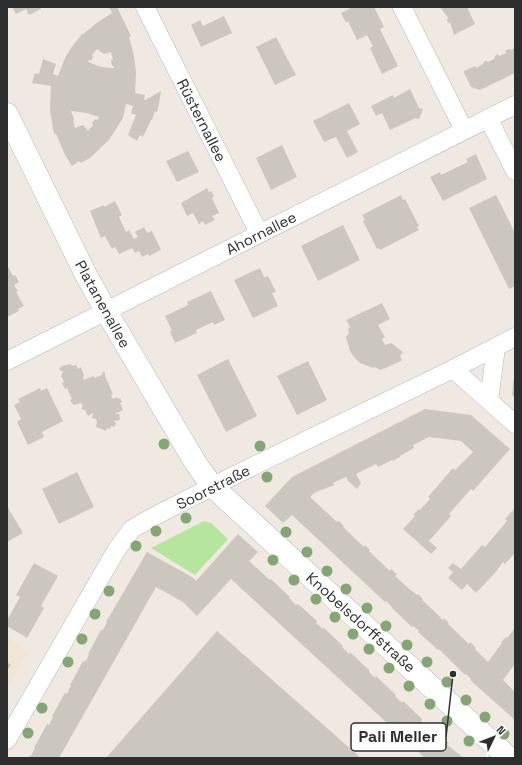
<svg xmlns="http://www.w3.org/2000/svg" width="522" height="765" font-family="'Space Grotesk',sans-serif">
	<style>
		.education { fill: #f0e6d1 }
		.green { fill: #b6e59e }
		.building { fill: #cbc7bf; fill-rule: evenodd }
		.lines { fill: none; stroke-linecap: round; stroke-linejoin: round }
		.street-casing { stroke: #b4b7c1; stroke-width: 19 }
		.secondary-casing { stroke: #b4b7c1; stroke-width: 23 }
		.street { stroke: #fff; stroke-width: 18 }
		.secondary { stroke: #fff; stroke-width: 22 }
		.tree { fill: #84a574 }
		.labels { text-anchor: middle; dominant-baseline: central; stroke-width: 4; stroke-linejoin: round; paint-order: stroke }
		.street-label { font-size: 15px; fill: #2e2e2e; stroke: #fff }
		.leader { fill: none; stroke: #2e2e2e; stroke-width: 1.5 }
		.callout-dot { fill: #2e2e2e; stroke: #fff; stroke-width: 1.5 }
		.callout { fill: #fff; stroke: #2e2e2e; stroke-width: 1.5 }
		.callout-label { font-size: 16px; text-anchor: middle; font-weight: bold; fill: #2e2e2e }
	</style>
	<rect width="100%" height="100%" fill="#efe9e1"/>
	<path class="education" d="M7,636L27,653L7,689Z"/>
	<path class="green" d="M204,521L211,523L228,539L195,575L151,548Z"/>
	<path class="building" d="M12,7H40L41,9L29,15L26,9L16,14Z
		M109,7H117L131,36L129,37L134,56L136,73L135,93L145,95L144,100H145L161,91L159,104L157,112L155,111L152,120H151L143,137L140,135L137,141L128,135L136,115L131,113L133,106L126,104L123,118L109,140L90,158L81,163L79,161L72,166L65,155L56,134H54L50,110L51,86L32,83L35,73L39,74L43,59L56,64L53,74L58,76L65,58L71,48L82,34H83L98,22L112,13ZM97,49L104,54L111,52L113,60H111L112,66H114V68L101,67L88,62L89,60L91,61L93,56L92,55ZM71,111L87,113L99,117L97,120L95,119L92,123L93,125L88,131L83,125L75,128L73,120L74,119Z
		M353,7H374L384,27L380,29L398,66L382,74L370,48L373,46L367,35L357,40L348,21L346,23L341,13Z
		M440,7H467L475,24L454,35L450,22L448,23L447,20L448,18Z
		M224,16L232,33L201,47L191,25L200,20L203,26Z
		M276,37L296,75L275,85L256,47Z
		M515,48V73L480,90L471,87L464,73V71L475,66L476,68L483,64L484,62L487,60V62L494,59L495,56L498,54L499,56L506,53V50L510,49L511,50Z
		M410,89L419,108L423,109L419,119L416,118L390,130L382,113L376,116L371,106L393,95L394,98Z
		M349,103L360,124L347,131L358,152L347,158L336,137L324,142L313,121Z
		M282,145L297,177L271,190L256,158Z
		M188,151L199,172L177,182L166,161Z
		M476,154L487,179L443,201L430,177L440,172L441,175L468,162L466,159Z
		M207,188L209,192L211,191L214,196L212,198L219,213L212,216L215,220L205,225L203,221L199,224L193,213L187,216L181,203Z
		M401,195L403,200L405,199L419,226L417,227L419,230L380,250L379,248L377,249L363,221L365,220L362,215Z
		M496,195L515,233V286L509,289L469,208Z
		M115,201L122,215L119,217L126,232L129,230L134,239L138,237L135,232L144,227L147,233L152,231L161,250L149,256L148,254L142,257L139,251L135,253L132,248L119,254L115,247L112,249L105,236L101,238L90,211L104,205V207Z
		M343,225L360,260L318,281L301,246Z
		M7,265L13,276L15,275L19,282L14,285L18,291L16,292L24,306L18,309L19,311L7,317Z
		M260,268L264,277L268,276L276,292L272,293L278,306L253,318L234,280Z
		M211,291L225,320L214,325L213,322L196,330L197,333L175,343L170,332L172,331L165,316L188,305L187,302Z
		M382,303L390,319L378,325L385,337L382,339L385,345L391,343L403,352L400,356L402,360L401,361L381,370L374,367L373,368L360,363L354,357L350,351L346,337L349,333L348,330L350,327L346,320Z
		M228,359L257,416L226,432L197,375Z
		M308,361L327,400L297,415L277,376Z
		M71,364L72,366L76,365L78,369L81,367L84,375L83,379V380L94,376V378L102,375L103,372L105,373V376L113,394L111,395L113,399L117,397L118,399L120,398L122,402L120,403L123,410L115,414H119L120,419L118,421L114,420L116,423L114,427L111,426L110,429L107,428L106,431L96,427L97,422L96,419L92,418L93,413L88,416L85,410L81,409L83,406L81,403L74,405L71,402L70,400L72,399L67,388L65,389L62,383L64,382L61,376L63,372L59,369L62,366Z
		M514,376H515V398L512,395Z
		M40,388L41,391L47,388L63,421L42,432L44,437L28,445L17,422L21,419L14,405L20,402L18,399Z
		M425,409L471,415L510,449L473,491L471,489L449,514L451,516L429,541L437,548L431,554L403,529L415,516L413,515L419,509L420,510L430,499L428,497L453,468L455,470L473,452L461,441L429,437L413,445L414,448L400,456V457L393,461L392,460L378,467L376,464L356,474L361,483L357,489L348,481L346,477L333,483L334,485L314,493L310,497L337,522L339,521L344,526L343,527L364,547L365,545L370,550L369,551L390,571L391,569L397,574L395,576L406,586L417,595L418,594L423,599L422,600L433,610L443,620L444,618L449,623L448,624L469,644L470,642L476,648L475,649L488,662L502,643L501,642L506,637L507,638L515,628V664L503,680L515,692V720L470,680L471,679L466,674L465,675L439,649L438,650L418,632L419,631L413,626L412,627L392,608V607L386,601L385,602L292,515L283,523L265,506L292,477Z
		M77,472L94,507L59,524L42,489Z
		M7,506L23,533L7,542Z
		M515,508V553L505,564L503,562L494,574L476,593L467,584L462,590L448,578L453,572L448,568L453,563L461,569L482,545L485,547L507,521L505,519Z
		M238,534L258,552L249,561L270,580L271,579L290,597L289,598L296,605L298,604L317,621L316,623L323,629L324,628L343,646L342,647L349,654L350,652L370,671L369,672L375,678L376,676L396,695L395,696L402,703L403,701L422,719L421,721L427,726L428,725L449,743L447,745L464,758H425L231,579L197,616L183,602L156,587L59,758H28L30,755L31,756L35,748H34L47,724L49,725L53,717L52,716L65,693L67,694L69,689L71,686L70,685L83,661L84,662L87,659L89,654H88L101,630L102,631L107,623L106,622L147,552L192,577L196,581Z
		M34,563L58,576L41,606L44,608L27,638L7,626V620L20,597L16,595Z
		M217,631L361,758H106Z
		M7,662L11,665L7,670Z"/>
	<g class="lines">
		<g class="street-casing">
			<path id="street" d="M145,7L259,233
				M402,7L464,130
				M488,118L515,171
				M7,361L515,105
				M453,369L515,424
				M489,401L496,347
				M7,740L117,549L132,529L151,518L231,477L453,369L515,337"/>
		</g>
		<g class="secondary-casing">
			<path id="secondary" d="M7,114L85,273L106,311L195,462L212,486L509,758"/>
		</g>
		<use href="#street" class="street"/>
		<use href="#secondary" class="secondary"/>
	</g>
	<g class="tree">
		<circle cx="164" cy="444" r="5.5"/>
		<circle cx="260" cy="446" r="5.5"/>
		<circle cx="267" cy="477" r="5.5"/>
		<circle cx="186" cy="518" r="5.5"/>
		<circle cx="156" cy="531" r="5.5"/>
		<circle cx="286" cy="532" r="5.5"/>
		<circle cx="136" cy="546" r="5.5"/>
		<circle cx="307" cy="552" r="5.5"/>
		<circle cx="273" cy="560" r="5.5"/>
		<circle cx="327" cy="571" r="5.5"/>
		<circle cx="294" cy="580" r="5.5"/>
		<circle cx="346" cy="589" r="5.5"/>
		<circle cx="109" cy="591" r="5.5"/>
		<circle cx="316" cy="599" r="5.5"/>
		<circle cx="367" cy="608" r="5.5"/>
		<circle cx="95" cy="614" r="5.5"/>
		<circle cx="335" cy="617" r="5.5"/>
		<circle cx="386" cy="626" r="5.5"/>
		<circle cx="353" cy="634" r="5.5"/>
		<circle cx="82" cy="639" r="5.5"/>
		<circle cx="407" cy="645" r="5.5"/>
		<circle cx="369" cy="649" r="5.5"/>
		<circle cx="68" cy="662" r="5.5"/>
		<circle cx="427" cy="662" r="5.5"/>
		<circle cx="389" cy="668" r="5.5"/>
		<circle cx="447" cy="682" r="5.5"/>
		<circle cx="409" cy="686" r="5.5"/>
		<circle cx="466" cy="700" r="5.5"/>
		<circle cx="430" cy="704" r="5.5"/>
		<circle cx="42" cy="708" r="5.5"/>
		<circle cx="485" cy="717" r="5.5"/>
		<circle cx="447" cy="721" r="5.5"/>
		<circle cx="28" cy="733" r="5.5"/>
		<circle cx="504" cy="734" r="5.5"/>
		<circle cx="469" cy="741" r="5.5"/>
	</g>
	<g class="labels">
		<g class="street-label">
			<text transform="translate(202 120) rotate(63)">Rüsternallee</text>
			<text transform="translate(261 233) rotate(-27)">Ahornallee</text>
			<text transform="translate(103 304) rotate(61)">Platanenallee</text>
			<text transform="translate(213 487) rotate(-27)">Soorstraße</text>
			<text transform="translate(361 622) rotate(42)">Knobelsdorffstraße</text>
		</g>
	</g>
	<path class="leader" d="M453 674L446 737"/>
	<circle class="callout-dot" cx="453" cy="674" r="4"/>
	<rect class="callout" x="351" y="723" width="95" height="28" rx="4"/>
	<g class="callout-label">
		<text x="398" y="742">Pali Meller</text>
	</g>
	<rect width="522" height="765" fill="none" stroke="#2e2e2e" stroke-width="16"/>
	<g transform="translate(494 737) rotate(47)" stroke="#ffffff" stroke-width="3" paint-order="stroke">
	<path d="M0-3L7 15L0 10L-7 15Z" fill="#2e2e2e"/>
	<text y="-6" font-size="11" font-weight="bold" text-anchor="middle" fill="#2e2e2e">N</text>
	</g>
</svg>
